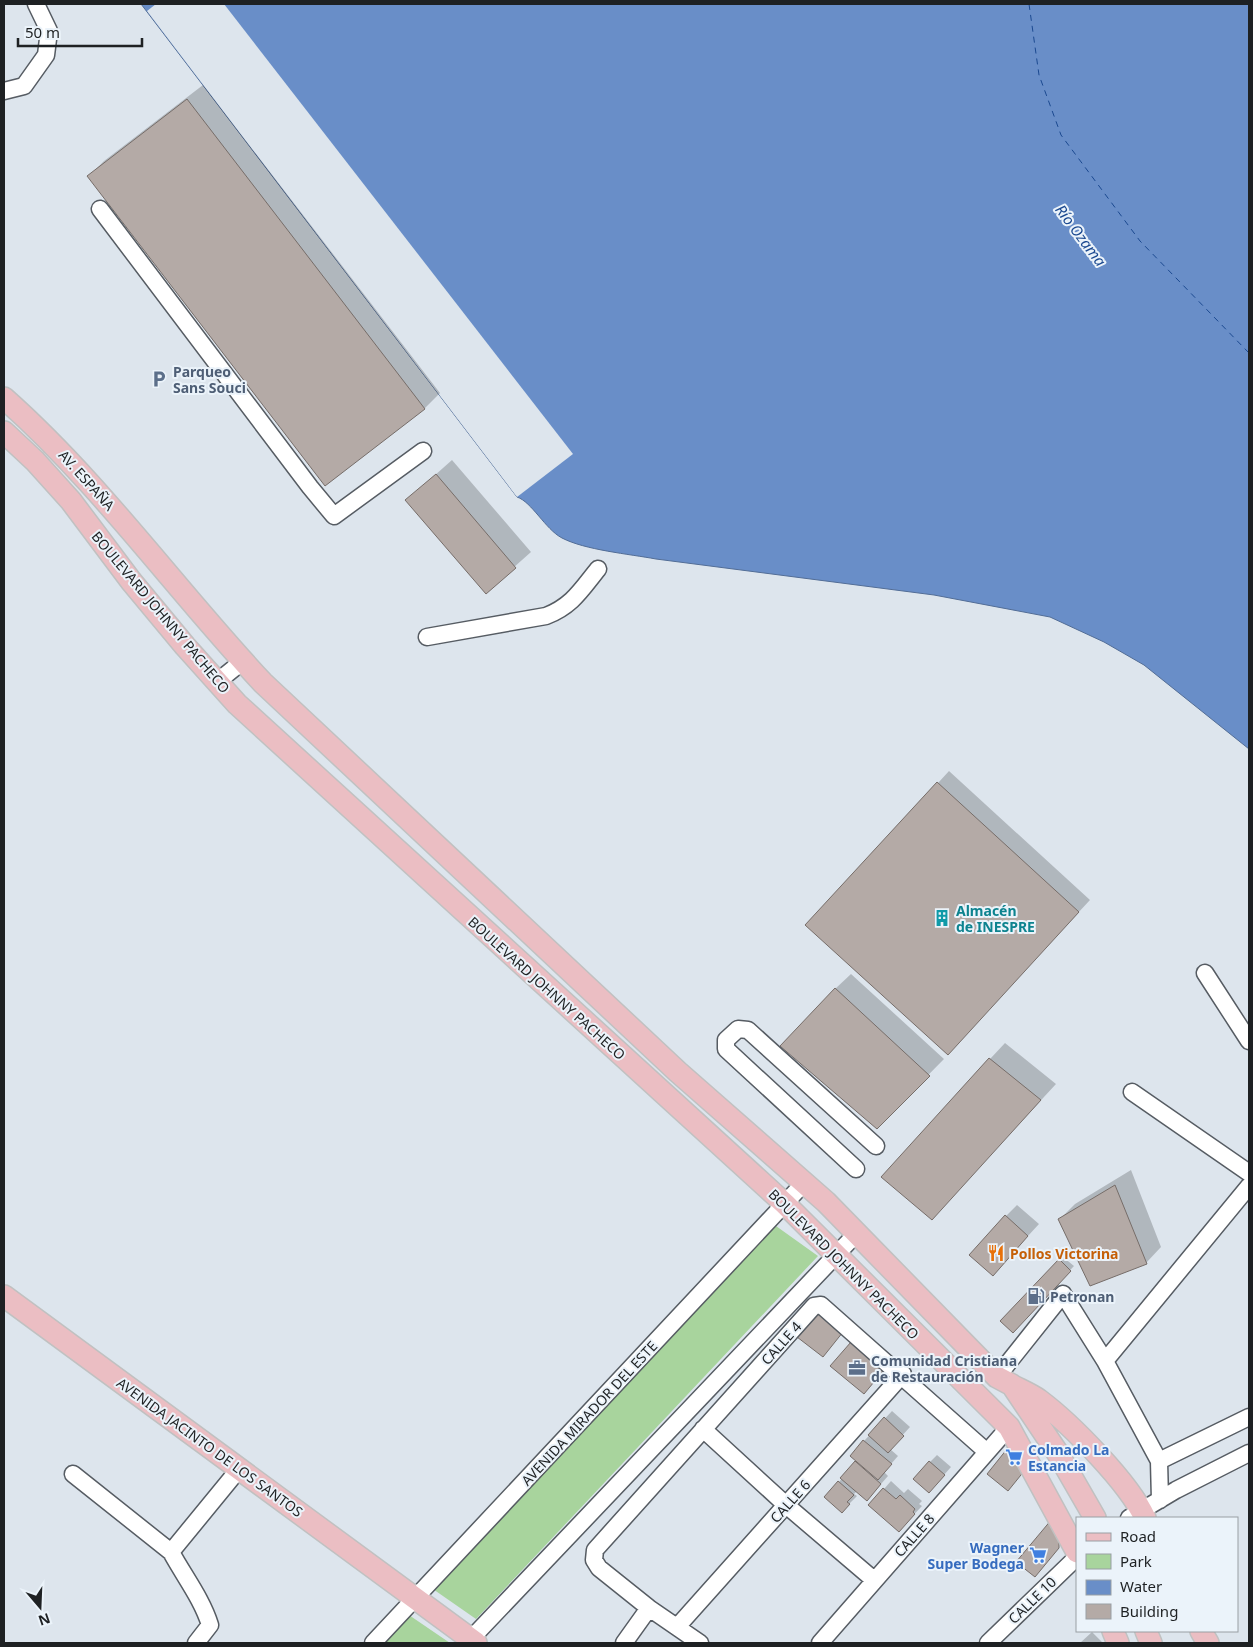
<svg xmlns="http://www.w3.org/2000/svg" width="1253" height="1647" font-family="'Noto Sans',sans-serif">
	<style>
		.green { fill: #a8d49d }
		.water { fill: #698ec8; stroke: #526d96 }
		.pier { fill: #dde5ed }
		.shadow { fill: #0003 }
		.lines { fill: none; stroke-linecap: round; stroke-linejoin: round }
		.ferry { stroke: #1b4990; stroke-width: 1; stroke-dasharray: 6 5; stroke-linecap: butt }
		.building { fill: #b4aaa6; stroke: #766d69 }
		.minor-casing { stroke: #565c63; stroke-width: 19 }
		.major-casing { stroke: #c0c1c1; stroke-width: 24 }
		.minor { stroke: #fff; stroke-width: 16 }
		.major { stroke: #ebbec3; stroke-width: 21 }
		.labels { text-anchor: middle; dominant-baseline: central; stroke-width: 4; stroke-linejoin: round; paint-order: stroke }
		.service-label { font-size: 14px; font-weight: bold; fill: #4e5e75; stroke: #ebf3fa; text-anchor: start }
		.street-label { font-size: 14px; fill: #1e2123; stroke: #ebf3fa }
		.culture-label { font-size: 14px; font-weight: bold; fill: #0d838f; stroke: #ebf3fa; text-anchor: start }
		.food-label { font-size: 14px; font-weight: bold; fill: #c56008; stroke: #ebf3fa; text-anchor: start }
		.shop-label { font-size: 14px; font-weight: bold; fill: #366cbe; stroke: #ebf3fa; text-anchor: start }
		.water-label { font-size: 15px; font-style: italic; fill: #1b4990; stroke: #ebf3fa }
	</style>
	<rect width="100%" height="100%" fill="#dde5ed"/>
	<path class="green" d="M776,1226L818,1256L476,1619L430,1587L578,1429Z
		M406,1613L450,1643H379Z"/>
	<path class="water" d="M141,4H1249V749L1144,665L1104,642L1050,617L934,595L656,559C629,554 585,550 562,538C545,529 532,502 517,497Z"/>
	<path class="pier" d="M156,4H224L573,454L517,497L147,11Z"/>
	<path class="shadow" d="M203,85L440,393L425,408L325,484L89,176L104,161Z
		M452,460L531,552L486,592L407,500Z
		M949,771L1090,900L959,1041L938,783Z
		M851,974L944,1059L877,1127L835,989Z
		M1005,1043L1056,1084L932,1218L990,1059Z
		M1131,1170L1161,1247L1146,1263L1059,1220L1075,1204Z
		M1017,1205L1039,1224L993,1274L1006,1216Z
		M1063,1257L1074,1266L1013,1331L1002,1321Z
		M863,1331L895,1358L864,1392L852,1343Z
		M892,1411L910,1427L890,1449L898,1456L884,1472L888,1476L874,1492L857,1491L854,1494L857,1496L842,1511L839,1482L857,1460L864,1441Z
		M937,1455L951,1467L936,1484L930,1462Z
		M891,1481L904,1493L908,1489L922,1501L919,1504L922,1506L906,1523L870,1505Z
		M1092,1632L1103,1643H1080Z"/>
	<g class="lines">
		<path class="ferry" d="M1029,4L1039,75L1061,135L1140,241L1249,353"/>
	</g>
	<path class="building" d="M187,99L425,409L325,486L87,176Z
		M436,474L516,568L486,594L405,500Z
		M937,782L1079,912L948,1055L805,925Z
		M835,988L930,1076L877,1129L780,1046Z
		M989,1058L1041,1100L932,1220L881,1177Z
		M1115,1185L1147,1264L1090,1286L1058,1219Z
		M1005,1215L1028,1236L993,1276L969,1255Z
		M1059,1259L1071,1271L1013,1333L1000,1321Z
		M817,1312L843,1332L823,1357L797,1337Z
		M851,1342L884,1370L864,1394L830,1366Z
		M884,1417L904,1436L888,1453L868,1435Z
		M863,1440L892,1464L878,1480L850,1456Z
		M1011,1444L1025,1470L1008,1491L987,1474Z
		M855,1461L881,1484L867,1501L840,1478Z
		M929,1461L945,1475L929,1493L913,1479Z
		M838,1481L854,1495L847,1502L850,1504L842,1513L824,1497Z
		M883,1488L896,1499L900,1495L915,1509L913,1512L915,1514L899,1532L868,1505Z
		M1052,1519L1059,1532V1548L1035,1577L1016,1562Z"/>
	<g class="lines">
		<g class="minor-casing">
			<path id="minor" d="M4,91L24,86L46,55L49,31L36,4
				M100,209L310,487L334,516L423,451
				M427,637L546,616C572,606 581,590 598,569
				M217,682L243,661
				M1205,973L1249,1041
				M1132,1092L1249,1173
				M856,1169L726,1049V1040L738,1029L748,1030L876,1146
				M997,1377L1063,1294L1105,1361
				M703,1429L786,1505L874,1580
				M1159,1461L1249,1417
				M73,1474L171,1552
				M1160,1500L1159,1461L1105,1361L1249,1186
				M1129,1518L1176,1490L1249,1453
				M677,1627L903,1374
				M196,1643L210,1625C202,1599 184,1576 171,1552L239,1469
				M373,1643L804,1183
				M467,1643L856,1234
				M624,1643L649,1608
				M700,1643L649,1608L599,1568L594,1560L595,1550L814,1306L821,1305L987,1452
				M820,1643L1009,1427
				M988,1643L1077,1557"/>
		</g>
		<g class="major-casing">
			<path id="major" d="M4,398C100,483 175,589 263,683L678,1072L826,1202L997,1377L1012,1385L1057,1452L1095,1518
				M4,432L35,461L71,501L131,581L185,646L237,704L785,1204L1009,1427L1077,1552
				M4,1296L476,1643
				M1015,1387C1023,1391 1032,1395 1039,1400C1071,1424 1129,1483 1145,1518
				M1113,1631L1118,1643
				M1146,1631L1151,1643
				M1201,1631L1208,1643"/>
		</g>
		<use href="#minor" class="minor"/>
		<use href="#major" class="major"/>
	</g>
	<defs>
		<g id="parking-bare" transform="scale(1.35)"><path d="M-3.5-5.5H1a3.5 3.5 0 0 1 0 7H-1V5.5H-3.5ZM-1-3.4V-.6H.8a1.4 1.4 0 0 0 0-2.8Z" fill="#5c6f8a" stroke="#ebf3fa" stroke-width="2.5" paint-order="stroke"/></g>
		<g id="building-bare" transform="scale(1.35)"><path d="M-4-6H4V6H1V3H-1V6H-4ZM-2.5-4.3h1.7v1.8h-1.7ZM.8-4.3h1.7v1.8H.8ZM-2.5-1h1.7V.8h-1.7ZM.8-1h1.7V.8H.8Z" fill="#0f9aa8" stroke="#ebf3fa" stroke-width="2.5" paint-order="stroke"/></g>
		<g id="restaurant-bare" transform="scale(1.35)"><path d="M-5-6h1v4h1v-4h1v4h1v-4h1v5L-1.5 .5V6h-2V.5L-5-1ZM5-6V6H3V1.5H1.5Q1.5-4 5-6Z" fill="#e8710a" stroke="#ebf3fa" stroke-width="2.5" paint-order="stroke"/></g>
		<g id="fuel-bare" transform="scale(1.35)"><path d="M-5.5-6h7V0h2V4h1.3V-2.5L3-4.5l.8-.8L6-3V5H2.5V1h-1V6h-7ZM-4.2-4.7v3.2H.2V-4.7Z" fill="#5c6f8a" stroke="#ebf3fa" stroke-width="2.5" paint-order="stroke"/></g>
		<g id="office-bare" transform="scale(1.35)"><path d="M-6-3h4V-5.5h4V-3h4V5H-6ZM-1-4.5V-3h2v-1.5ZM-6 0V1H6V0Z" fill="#5c6f8a" stroke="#ebf3fa" stroke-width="2.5" paint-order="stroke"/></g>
		<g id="supermarket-bare" transform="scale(1.35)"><path d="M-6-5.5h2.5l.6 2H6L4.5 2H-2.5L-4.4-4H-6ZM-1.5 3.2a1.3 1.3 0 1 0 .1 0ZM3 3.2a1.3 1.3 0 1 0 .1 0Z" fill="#3f7fe0" stroke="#ebf3fa" stroke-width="2.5" paint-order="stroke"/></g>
	</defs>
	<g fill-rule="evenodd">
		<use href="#parking-bare" x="159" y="379"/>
		<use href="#building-bare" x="942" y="918"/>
		<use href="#restaurant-bare" x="996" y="1253"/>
		<use href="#fuel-bare" x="1036" y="1296"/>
		<use href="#office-bare" x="857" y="1368"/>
		<use href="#supermarket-bare" x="1014" y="1457"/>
		<use href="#supermarket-bare" x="1038" y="1555"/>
	</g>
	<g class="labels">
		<g class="service-label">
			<text x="173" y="371">Parqueo<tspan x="173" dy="16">Sans Souci</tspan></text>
			<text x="1050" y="1296">Petronan</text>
			<text x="871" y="1360">Comunidad Cristiana<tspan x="871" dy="16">de Restauración</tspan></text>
		</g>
		<g class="street-label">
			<text transform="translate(87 480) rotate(48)">AV. ESPAÑA</text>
			<text transform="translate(161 612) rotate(50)">BOULEVARD JOHNNY PACHECO</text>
			<text transform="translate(547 988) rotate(42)">BOULEVARD JOHNNY PACHECO</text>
			<text transform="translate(844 1264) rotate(45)">BOULEVARD JOHNNY PACHECO</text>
			<text transform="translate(781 1343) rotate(-48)">CALLE 4</text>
			<text transform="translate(589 1413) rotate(-47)">AVENIDA MIRADOR DEL ESTE</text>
			<text transform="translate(210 1447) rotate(36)">AVENIDA JACINTO DE LOS SANTOS</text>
			<text transform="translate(790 1501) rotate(-48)">CALLE 6</text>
			<text transform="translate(914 1535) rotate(-48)">CALLE 8</text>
			<text transform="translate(1032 1600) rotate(-44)">CALLE 10</text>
		</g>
		<g class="culture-label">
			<text x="956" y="910">Almacén<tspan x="956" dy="16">de INESPRE</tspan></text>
		</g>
		<g class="food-label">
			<text x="1010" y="1253">Pollos Victorina</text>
		</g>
		<g class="shop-label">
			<text x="1028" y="1449">Colmado La<tspan x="1028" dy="16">Estancia</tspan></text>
			<text x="1024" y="1547" text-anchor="end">Wagner<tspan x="1024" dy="16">Super Bodega</tspan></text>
		</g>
		<g class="water-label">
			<text transform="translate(1081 235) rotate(53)">Río Ozama</text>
		</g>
	</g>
	<rect width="1253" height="1647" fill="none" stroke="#1e2123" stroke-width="10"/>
	<rect x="1076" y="1517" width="162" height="115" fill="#ebf3fa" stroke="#999fa4"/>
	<rect x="1086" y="1533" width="25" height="8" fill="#ebbec3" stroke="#999fa4"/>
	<text x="1120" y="1542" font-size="15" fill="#1e2123">Road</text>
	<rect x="1086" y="1554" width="25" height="15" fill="#a8d49d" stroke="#999fa4"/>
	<text x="1120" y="1567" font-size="15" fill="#1e2123">Park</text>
	<rect x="1086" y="1580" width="25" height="15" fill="#698ec8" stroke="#999fa4"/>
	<text x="1120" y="1592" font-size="15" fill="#1e2123">Water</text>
	<rect x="1086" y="1604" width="25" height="15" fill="#b4aaa6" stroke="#999fa4"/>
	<text x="1120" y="1617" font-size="15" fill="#1e2123">Building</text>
	<g transform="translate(40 1607) rotate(161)" stroke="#ebf3fa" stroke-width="4" paint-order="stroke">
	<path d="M0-4L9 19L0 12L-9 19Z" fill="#1e2123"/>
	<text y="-8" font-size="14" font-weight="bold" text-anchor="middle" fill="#1e2123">N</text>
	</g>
	<path d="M18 38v8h124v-8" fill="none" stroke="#1e2123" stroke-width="2.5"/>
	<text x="25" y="38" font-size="15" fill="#1e2123" stroke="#ebf3fa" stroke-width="4" paint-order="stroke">50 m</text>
</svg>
